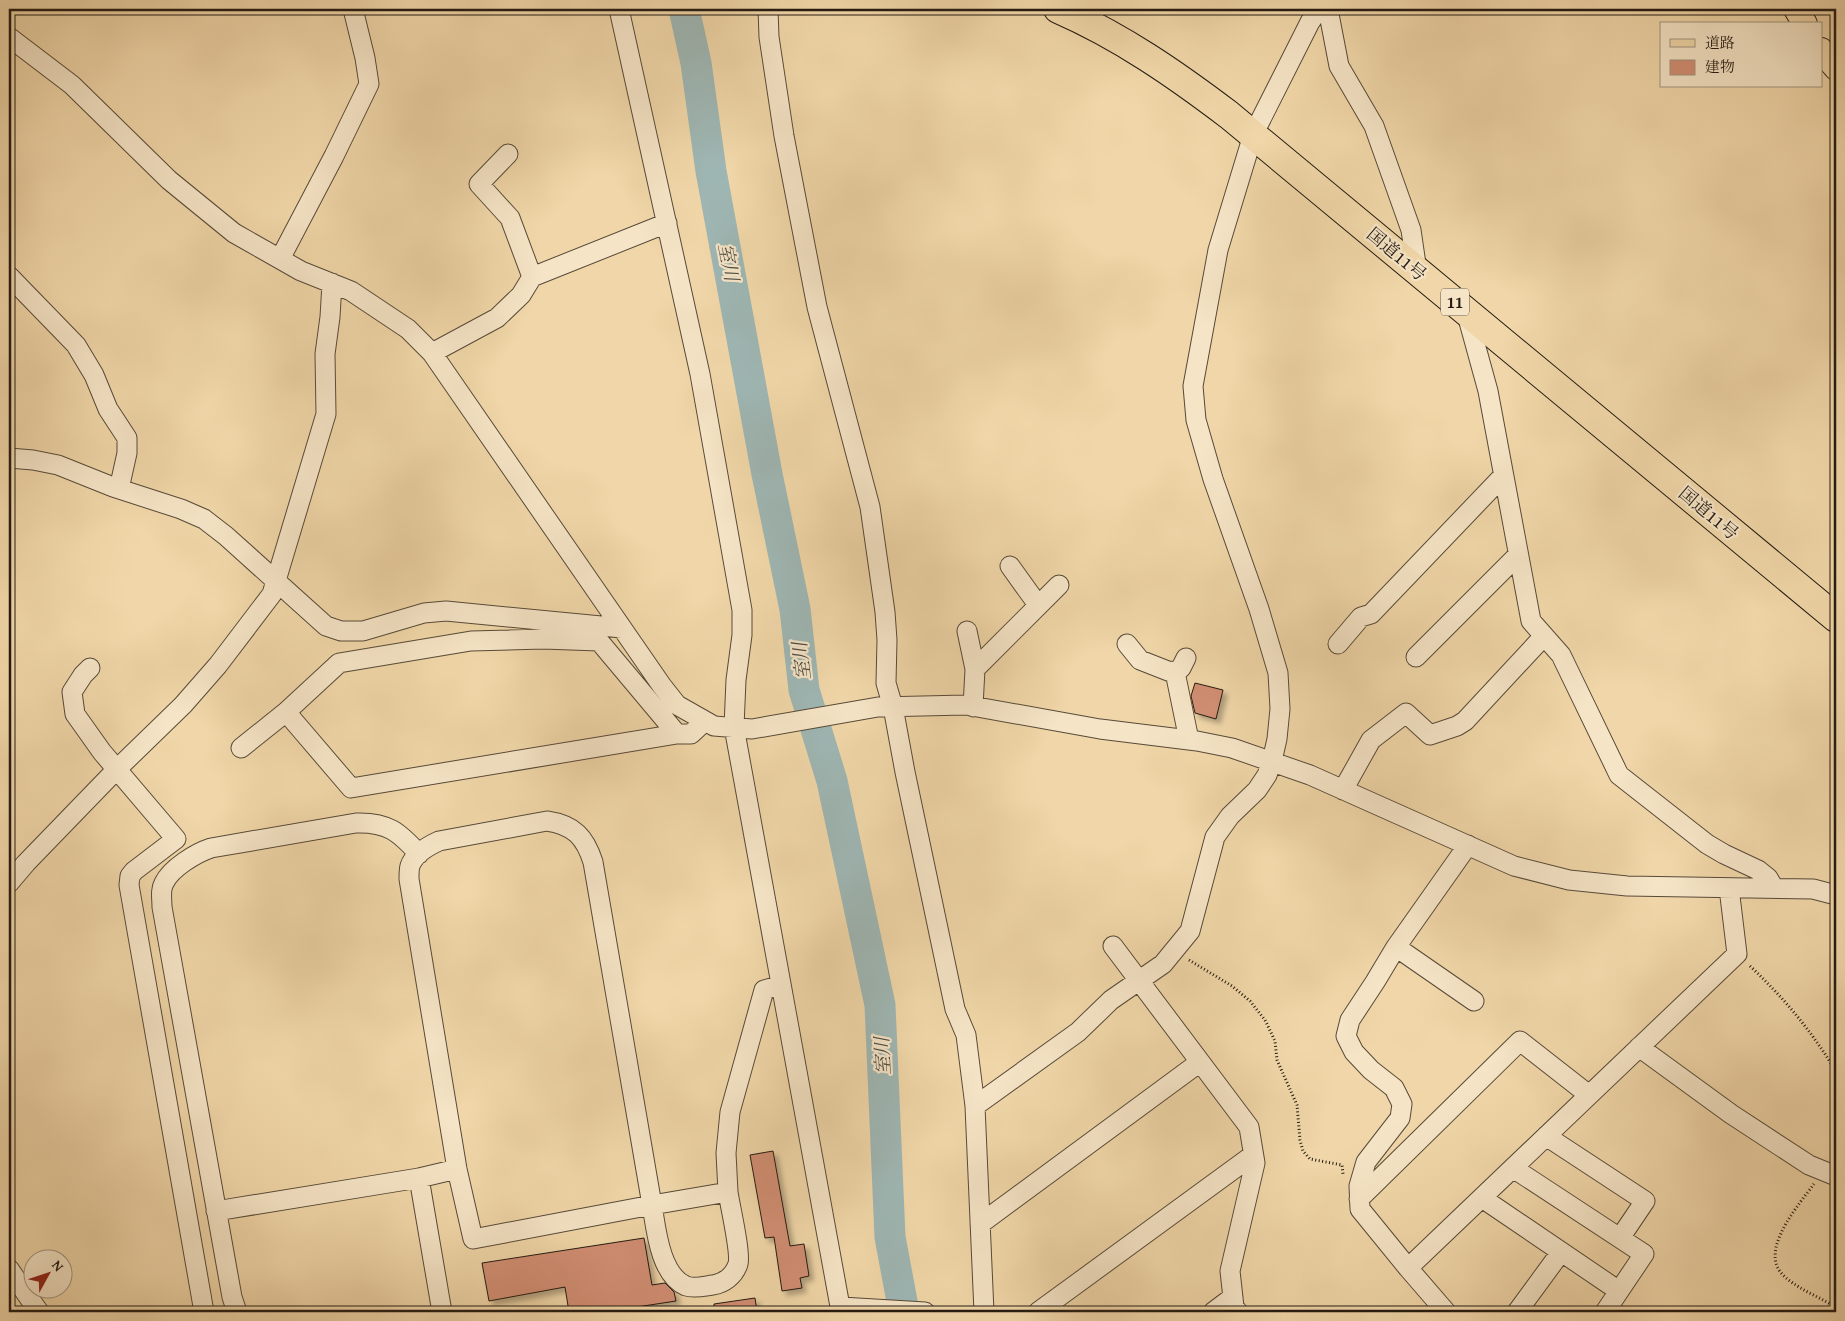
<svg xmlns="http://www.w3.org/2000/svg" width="1845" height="1321" font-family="'Gentium Book Plus','Noto Serif JP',serif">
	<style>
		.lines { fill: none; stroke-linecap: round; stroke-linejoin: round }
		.river { stroke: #9eb6b3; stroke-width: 31 }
		.building { fill: #d18e73; stroke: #241b12; filter: url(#shadow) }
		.minor-casing { stroke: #574a38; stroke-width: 21 }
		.major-casing { stroke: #241b12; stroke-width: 26 }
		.highway-casing { stroke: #241b12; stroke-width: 30 }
		.path { stroke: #241b12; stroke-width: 3; stroke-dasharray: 1 2.5; stroke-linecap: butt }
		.minor { stroke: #f5e4c6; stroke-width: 19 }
		.major { stroke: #f0d6a8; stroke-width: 24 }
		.highway { stroke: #f0d6a8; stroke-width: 28 }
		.labels { text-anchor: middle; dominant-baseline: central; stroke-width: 4.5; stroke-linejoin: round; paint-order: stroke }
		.shield { fill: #f5e4c6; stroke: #635748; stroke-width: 1 }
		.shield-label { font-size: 16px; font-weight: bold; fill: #241b12 }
		.street-label { font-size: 18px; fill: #241b12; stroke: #f5e4c6 }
		.water-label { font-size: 19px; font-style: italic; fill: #494a42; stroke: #f5e4c6 }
	</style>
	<defs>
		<filter id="shadow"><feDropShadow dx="4.5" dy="4.5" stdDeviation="2.5" flood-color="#0004"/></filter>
	</defs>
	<rect width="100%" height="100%" fill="#f0d6a8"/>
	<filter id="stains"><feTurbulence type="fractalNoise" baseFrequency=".004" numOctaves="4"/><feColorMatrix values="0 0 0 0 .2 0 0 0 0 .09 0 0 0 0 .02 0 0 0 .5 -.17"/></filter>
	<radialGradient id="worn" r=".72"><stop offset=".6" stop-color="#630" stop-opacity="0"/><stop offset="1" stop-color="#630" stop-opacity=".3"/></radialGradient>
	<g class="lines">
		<path class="river" d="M684,9L696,63L711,171L767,474L795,609L804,690L832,781L880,1005L890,1237L904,1312"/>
	</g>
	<path class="building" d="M1195,683L1223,690L1216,719L1195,713L1191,696Z
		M773,1151L790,1246L804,1244L809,1276L800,1278L802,1288L782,1291L774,1237L765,1238L750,1155Z
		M644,1238L652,1285L665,1283L674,1292L676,1301L604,1312H569L565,1287L489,1301L482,1263Z
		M755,1298L757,1312H714V1304Z"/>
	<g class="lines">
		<g class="minor-casing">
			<path id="minor" d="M619,9L700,374L742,610V635L736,680L734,727L841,1312
				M768,9L769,37L784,136L817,307L870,507L885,612L887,640L886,683L893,707L905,772L955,1009L966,1035L975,1106L984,1312
				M1328,9L1339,66L1374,126L1411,230L1417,271
				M9,37L72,85L169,180L234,233L301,271L351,291L408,329L432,353L662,686L677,705L714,726L752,729L878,707L966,705L1100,729L1197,741L1232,748L1310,775L1514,866L1569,880L1627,886L1813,889L1836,895
				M280,259L334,156L369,84L365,58L353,9
				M9,276L76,345L94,375L108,409L127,438V453L119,489
				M532,277L667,223
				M1466,311L1488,391L1531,621L1561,655L1619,775L1707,844L1724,854L1758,870L1768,878L1774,888
				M432,353L497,318L521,295L532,277L510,218L479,184L508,154
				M9,458L33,460L58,465L113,487L181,509L204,519L226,536L326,626L341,631H363L424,613L446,611L622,628
				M1010,566L1038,605
				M967,631L975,669
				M1127,644L1140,660L1168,671L1175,672L1181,668L1186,658
				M1338,644L1361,617L1371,614L1503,476
				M1416,657L1518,555
				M90,668L83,675L72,692L75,714L102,752L176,839L134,871L130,876L129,885L204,1312
				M1175,672L1189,740
				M973,707L975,669L1059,585
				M286,712L351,788L677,734H691L705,721
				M241,748L286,712L339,663L471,641L543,639L599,641L677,734
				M1343,790L1371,740L1406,713L1430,735L1457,726L1465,721L1544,636
				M9,883L26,863L117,769L183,705L218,665L272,594L326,414L325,354L330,317L332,283
				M1113,946L1249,1127L1255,1163L1230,1271L1234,1307L1238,1312
				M1396,947L1474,1001
				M1639,1047L1731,1114L1809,1165L1836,1176
				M975,1106L1078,1032L1111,1000L1163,964L1190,931L1215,837L1230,816L1257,790L1267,775L1272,761L1277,739L1280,709L1278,673L1259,609L1213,479L1196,420L1193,386L1218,250L1253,135L1310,22L1319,9
				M1546,1136L1645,1201L1620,1238
				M1513,1168L1644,1254L1605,1312
				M419,1178L442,1312
				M728,1192C730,1206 741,1252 738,1264C734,1276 724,1283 713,1285C705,1286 694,1289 686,1286C660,1275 656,1229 652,1205L593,862C585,837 574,825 547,821L439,841C428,846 414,854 410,866C409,869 409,875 409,879L457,1169L473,1239L652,1205L728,1192L726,1153L730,1112L764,990L781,985
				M1482,1198L1619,1291
				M1359,1199L1520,1041L1589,1095
				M216,1211L419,1178L457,1169
				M980,1224L1200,1062
				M1408,1268L1360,1209L1359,1186L1366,1162L1400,1118L1402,1104L1394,1088L1371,1070L1354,1052L1346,1036L1350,1020L1375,982L1396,947L1468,845
				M9,1269L39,1312
				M841,1307L925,1312
				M237,1312L232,1297L162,907C162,899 160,890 164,883C171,868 196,853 211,848L356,823C388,822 399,832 419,854
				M1038,1312L1253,1155
				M1213,1312L1233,1297
				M1446,1312L1408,1268L1737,954L1729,888
				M1517,1312L1561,1252"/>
		</g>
		<g class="major-casing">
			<path id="major" d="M1796,9L1805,24
				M1821,50L1836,68"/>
		</g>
		<g class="highway-casing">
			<path id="highway" d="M1058,9C1120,36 1175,74 1229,115L1836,618"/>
		</g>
		<path class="path" d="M1189,960L1232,986L1250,1001L1265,1020L1275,1041L1277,1060L1297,1105L1300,1140L1303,1151L1310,1159L1342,1165L1343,1174
			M1750,966C1782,996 1809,1028 1832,1065
			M1814,1184C1800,1203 1767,1241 1777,1266C1780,1274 1789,1281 1796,1285C1809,1294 1824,1299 1836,1308"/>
		<use href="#minor" class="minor"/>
		<use href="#major" class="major"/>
		<use href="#highway" class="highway"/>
	</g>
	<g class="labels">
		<rect class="shield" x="1441" y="288.5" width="28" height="27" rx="4"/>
		<g class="shield-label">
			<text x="1455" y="302">11</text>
		</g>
		<g class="street-label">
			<text transform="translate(1397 254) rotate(40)">国道11号</text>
			<text transform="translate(1709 513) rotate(40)">国道11号</text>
		</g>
		<g class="water-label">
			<text transform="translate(729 262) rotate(79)">室川</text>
			<text transform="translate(801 661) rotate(-97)">室川</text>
			<text transform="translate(882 1056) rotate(-93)">室川</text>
		</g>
	</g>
	<rect width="1845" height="1321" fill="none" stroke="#f0d6a8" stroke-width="30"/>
	<rect x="10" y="10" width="1825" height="1301" fill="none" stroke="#241b12" stroke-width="2.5"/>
	<rect x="15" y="15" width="1815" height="1291" fill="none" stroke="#241b12"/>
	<rect x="1660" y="22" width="162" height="65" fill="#f5e4c6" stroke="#a1947e"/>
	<rect x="1670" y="39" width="25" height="8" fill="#f0d6a8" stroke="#a1947e"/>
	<text x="1705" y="48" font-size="15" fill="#241b12">道路</text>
	<rect x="1670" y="60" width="25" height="15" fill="#d18e73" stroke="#a1947e"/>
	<text x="1705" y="72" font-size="15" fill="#241b12">建物</text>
	<g transform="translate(48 1274) rotate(50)"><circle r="24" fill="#f5e4c6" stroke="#a1947e"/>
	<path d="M0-4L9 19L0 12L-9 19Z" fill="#8f2418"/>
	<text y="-8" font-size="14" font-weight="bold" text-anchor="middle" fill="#241b12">N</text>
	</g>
	<rect width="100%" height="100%" filter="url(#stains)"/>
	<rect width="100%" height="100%" fill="url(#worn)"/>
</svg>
